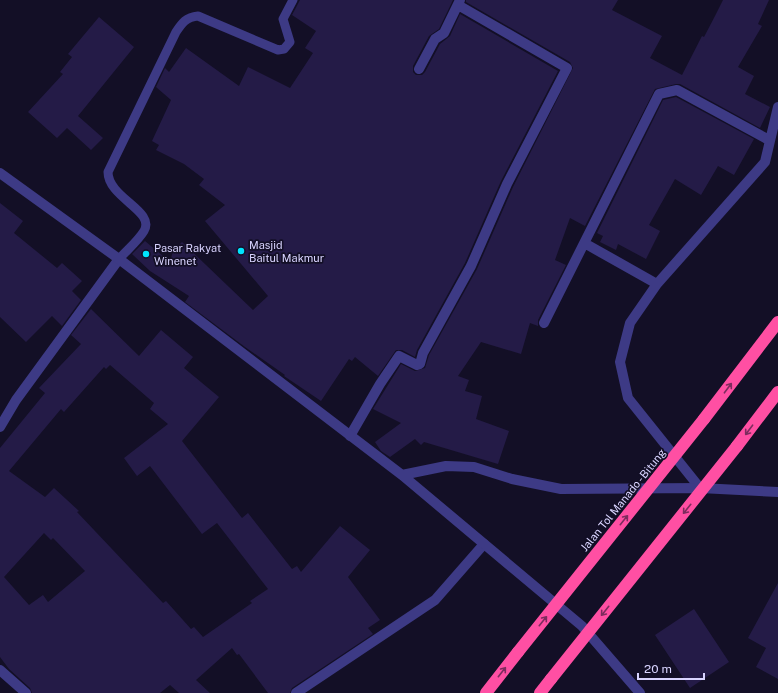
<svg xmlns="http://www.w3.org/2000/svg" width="778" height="693" font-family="'Public Sans',sans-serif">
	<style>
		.building { fill: #241b47; fill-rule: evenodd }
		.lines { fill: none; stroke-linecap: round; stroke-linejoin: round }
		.service { stroke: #3d3a85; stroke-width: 9 }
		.minor { stroke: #3d3a85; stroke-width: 10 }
		.tertiary { stroke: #3d3a85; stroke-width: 10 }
		.motorway { stroke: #ff4fa3; stroke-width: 12 }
		.motorway-bridge { stroke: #ff4fa3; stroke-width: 12 }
		.oneway { stroke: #7d2c5e }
		.poi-dot { fill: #00e5ff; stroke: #130f26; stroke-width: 1.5 }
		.labels { text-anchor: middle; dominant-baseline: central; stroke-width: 3.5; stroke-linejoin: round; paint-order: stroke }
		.poi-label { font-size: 11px; fill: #d9d4ff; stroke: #130f26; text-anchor: start }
		.street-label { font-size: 11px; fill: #d9d4ff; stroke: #130f26 }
	</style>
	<rect width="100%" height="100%" fill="#130f26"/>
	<path class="building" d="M300,0H453L439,29L429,36L413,66V72L416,75H422L425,72L440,44L450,36L460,14L558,71L501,181L465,263L417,350L415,357L402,350H396L378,376L355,357L352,361L349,359L321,401L284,376L285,375L245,347L185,302L189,296L150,271L132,254L145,241L170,262L173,251L182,242L253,310L268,296L205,221L225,205L199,185L204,179L184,164L156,150L159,145L152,141L171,100L156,87L165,68L169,72L186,48L239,86L248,67L290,88L313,53L305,48L316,31L292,15Z
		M466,0H618L612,10L662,36L650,58L682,75L702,36L704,37L715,16L723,0H769L758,24L762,26L738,67L754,76L745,94L770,107L760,128L680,84H676L655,89L585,226L570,218L555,260L566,265L538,320V326L530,323L521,354L481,342L458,376L469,380L465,391L482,396L476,419L509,431L498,464L424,442L421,445L415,439L390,457L381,451L375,442L401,423L373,409L401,364L415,371L425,368L429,355L477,269L513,187L573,68L570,62L466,2Z
		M99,17L134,47L78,116L103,138L91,150L67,128L57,138L28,112L63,74L60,72L72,57L68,54Z
		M676,97L754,139L734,175L718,166L701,195L675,179L649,225L660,231L646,259L618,244L616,250L600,242L603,236L597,233L663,100Z
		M0,203L23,221L14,233L57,268L62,263L82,281L72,291L81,300L62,326L52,316L26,342L0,317Z
		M91,309L139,356L161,330L193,357L184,368L219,397L182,441L242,518L248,513L292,569L297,566L301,572L340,526L370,550L348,577L380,620L368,628L373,634L292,688L290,693H268L239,654L237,655L232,648L196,680L210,693H179L170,685L160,693H32L30,688L9,669L0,657V448L45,393L39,388L81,344L71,335ZM110,365L154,403L150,409L168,424L124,458L137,476L150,466L202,534L217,523L268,589L250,601L252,603L203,637L194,627L191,629L166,601L163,603L77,512L79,511L54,488L45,497L9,471L61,409L64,412L104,367L106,369ZM44,533L51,540L53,538L85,571L48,602L43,595L29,605L4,577Z
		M778,583V679L756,667L766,648L748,638Z
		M694,609L729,662L690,688L655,635Z"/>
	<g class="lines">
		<path class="service" d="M119,259C127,250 138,241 144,231C156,211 108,198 108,172L176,32C182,23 186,17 198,16L278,50L284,49L290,42L283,19L293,0"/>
		<path class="minor" d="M419,69L435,39L444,33L460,0
			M586,244L657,284
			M544,323L659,94L677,90L769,140
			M0,427L16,400L119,259
			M350,436L380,384L399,356L417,365L420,364L423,353L471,266L507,184L567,68L458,5
			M700,488L628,398L620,362L630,323L657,284L765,162L778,107
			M0,670L26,693
			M296,693L435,600L484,544"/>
		<path class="tertiary" d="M0,173L119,259L402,475L582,626L640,693
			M402,475L446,466L474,467L512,479L561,489L700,488L778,492"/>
		<path class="motorway" d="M704,419L778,322
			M737,446L778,392
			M486,693L518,652
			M540,693L551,679"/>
		<path class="motorway-bridge" d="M518,652L704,419
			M551,679L737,446"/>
	</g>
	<defs><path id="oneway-shaft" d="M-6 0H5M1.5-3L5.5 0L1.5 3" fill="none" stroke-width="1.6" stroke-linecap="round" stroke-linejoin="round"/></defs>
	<g class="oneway">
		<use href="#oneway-shaft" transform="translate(728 388) rotate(-53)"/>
		<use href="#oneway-shaft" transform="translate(749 430) rotate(127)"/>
		<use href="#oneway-shaft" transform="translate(687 509) rotate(129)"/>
		<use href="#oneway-shaft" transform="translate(624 520) rotate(-51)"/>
		<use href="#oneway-shaft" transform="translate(605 611) rotate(129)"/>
		<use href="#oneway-shaft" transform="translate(543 621) rotate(-51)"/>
		<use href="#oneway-shaft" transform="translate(502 672) rotate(-52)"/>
	</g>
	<g class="poi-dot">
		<circle cx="241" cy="251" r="4"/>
		<circle cx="146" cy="254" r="4"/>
	</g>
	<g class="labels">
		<g class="poi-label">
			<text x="249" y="245">Masjid<tspan x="249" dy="13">Baitul Makmur</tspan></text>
			<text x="154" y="248">Pasar Rakyat<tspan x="154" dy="13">Winenet</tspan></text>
		</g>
		<g class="street-label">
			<text transform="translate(623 500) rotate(-51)">Jalan Tol Manado - Bitung</text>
		</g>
	</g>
	<path d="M638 673v6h66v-6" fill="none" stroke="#d9d4ff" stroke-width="2"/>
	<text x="644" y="673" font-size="12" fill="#d9d4ff" stroke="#130f26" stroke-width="3" paint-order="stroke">20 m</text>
</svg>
